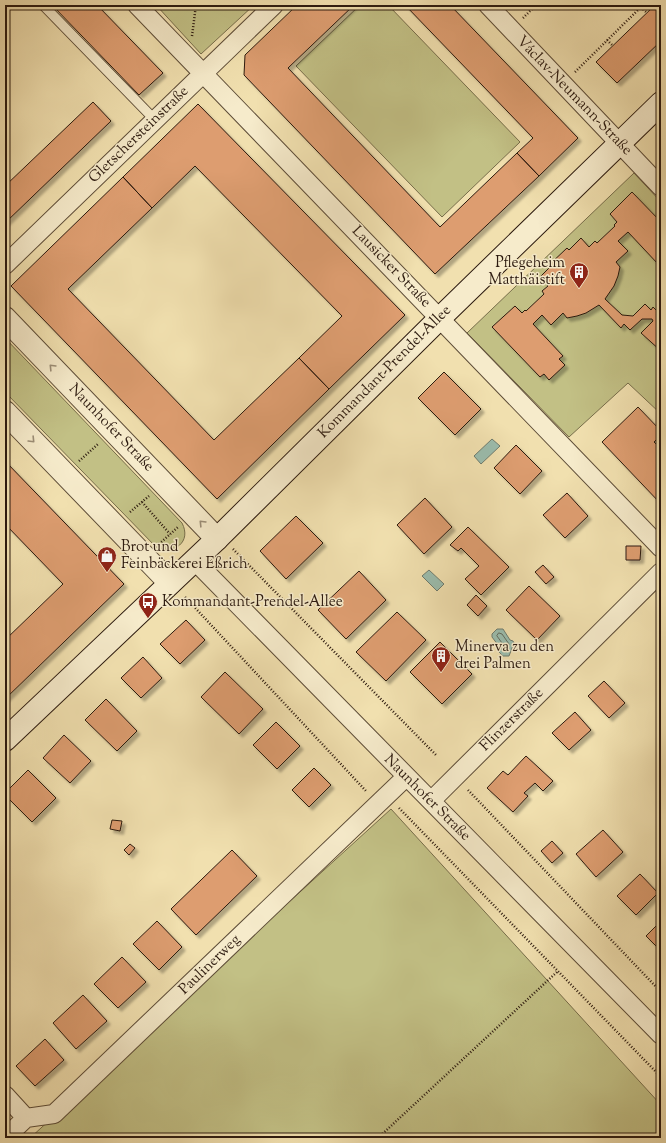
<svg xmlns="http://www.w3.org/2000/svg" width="666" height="1143" font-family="'Sorts Mill Goudy',serif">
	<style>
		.green { fill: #c2c085; stroke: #776d4a }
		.water { fill: #9bbdae; stroke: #6f7c6e }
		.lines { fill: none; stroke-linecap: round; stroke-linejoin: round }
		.shore { stroke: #646c5e; stroke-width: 1 }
		.building { fill: #dd9d70; stroke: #2c1a0f; filter: url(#shadow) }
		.service-casing { stroke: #5d4c37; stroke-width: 11 }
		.minor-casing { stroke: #5d4c37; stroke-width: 20 }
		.tertiary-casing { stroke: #5d4c37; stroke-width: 24 }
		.secondary-casing { stroke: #2c1a0f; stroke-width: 24 }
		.path { stroke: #2c1a0f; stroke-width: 2.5; stroke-dasharray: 1 2; stroke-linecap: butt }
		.service { stroke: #f6ebcb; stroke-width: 9 }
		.minor { stroke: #f6ebcb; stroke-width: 18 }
		.tertiary { stroke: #f6ebcb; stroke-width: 22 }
		.secondary { stroke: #f6ebcb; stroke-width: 22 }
		.oneway { stroke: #9b8d76 }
		.labels { text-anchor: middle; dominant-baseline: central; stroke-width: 3; stroke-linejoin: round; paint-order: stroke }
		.street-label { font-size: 15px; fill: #2c1a0f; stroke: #f6ebcb }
		.poi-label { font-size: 15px; fill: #2c1a0f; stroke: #f6ebcb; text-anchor: start }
	</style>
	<defs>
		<filter id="shadow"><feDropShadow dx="3.5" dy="3.5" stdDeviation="1" flood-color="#0004"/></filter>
	</defs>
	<rect width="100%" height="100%" fill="#f1e0af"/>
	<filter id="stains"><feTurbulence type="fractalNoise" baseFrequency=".005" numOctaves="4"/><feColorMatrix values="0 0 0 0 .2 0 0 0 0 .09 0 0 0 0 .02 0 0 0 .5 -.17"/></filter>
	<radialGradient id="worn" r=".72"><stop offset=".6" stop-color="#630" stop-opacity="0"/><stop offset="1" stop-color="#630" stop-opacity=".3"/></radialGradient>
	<path class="green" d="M156,5H254L201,54Z
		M360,5H388L520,142L442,217L296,66Z
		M634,173L661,202V414L628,383L569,437L467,333Z
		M5,338L182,523C192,542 174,555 156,547L5,392Z
		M391,809L661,1105V1138H30Z"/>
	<path class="water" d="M492,439L500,446L481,464L474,456Z
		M429,570L444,584L437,591L422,576Z
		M497,629H503L510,640L513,641L514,643L509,656H503L498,651V645L492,637V634Z"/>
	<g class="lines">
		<path class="shore" d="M499,633L502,634L509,644L506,652L502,650V643L497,636Z"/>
	</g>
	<path class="building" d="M52,5H97L163,73L139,95Z
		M297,5H354L288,68L440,227L517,153L539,176L435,274L244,75L245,55Z
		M405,5H450L578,138L539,176L517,153L533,138Z
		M655,5H661V41L617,83L596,62Z
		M93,102L111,121L5,223V186Z
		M198,104L405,315L329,389L299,358L342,316L195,166L152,208L123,177Z
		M123,177L152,208L68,289L214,440L299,358L329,389L217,499L11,286Z
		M632,192L661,222V262L658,264L628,232L618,241L628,251L616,262L620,267L618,276L614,286L605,299L622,315L633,316L645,304L651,310L653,307L659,313L661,308V351L641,333L653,321L652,319H642L630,330L624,324L621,328L599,305L586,313L577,316L567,318L563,313L551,325L542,315L533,324L563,356L559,359L565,365L549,380L544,374L540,377L492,327L515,306L522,313L525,310L526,311L544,294L542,291L548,286L540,277L551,266L549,265L567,248L569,250L581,238L589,247L595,241L597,243L615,226L614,225L617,222L610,214Z
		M444,372L481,409L455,435L418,398Z
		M638,407L661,431V435L654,442L661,449V504L602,442Z
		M516,445L542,471L520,494L494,468Z
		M5,461L124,584L5,699V640L63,584L5,524Z
		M567,493L588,516L565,538L543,515Z
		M425,498L452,527L424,554L397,525Z
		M296,516L323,543L286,579L260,551Z
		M468,527L509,567L481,595L465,579L479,566L461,548L458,551L450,545Z
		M626,546H641L640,560H626Z
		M543,565L554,577L546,584L535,572Z
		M359,571L386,600L346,639L318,610Z
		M529,586L560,616L537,640L506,610Z
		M476,595L487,606L478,616L467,605Z
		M397,612L426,640L386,681L356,652Z
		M186,620L205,640L180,664L160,644Z
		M440,642L472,674L442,704L410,672Z
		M143,657L162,678L141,698L121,678Z
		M225,672L263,709L239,734L201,697Z
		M604,681L625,703L609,718L588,696Z
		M106,699L137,731L117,751L85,720Z
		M575,712L591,730L569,750L552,733Z
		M276,722L300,746L277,769L253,745Z
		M64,735L91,761L70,783L43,758Z
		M526,756L553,781L543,791L535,783L524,793L528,796L513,812L487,788L503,771L508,775Z
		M314,768L331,785L309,807L292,790Z
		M28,770L56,798L32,822L5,795V793Z
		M112,820L122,821L120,831L110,829Z
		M603,830L623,852L596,877L576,854Z
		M552,841L563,853L552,863L541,851Z
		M130,844L135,848L129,855L124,850Z
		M232,850L257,876L196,935L171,909Z
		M640,874L658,893L636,915L617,896Z
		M157,921L182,947L159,970L133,944Z
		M661,921V951L646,936Z
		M122,957L146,982L118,1008L94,984Z
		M83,995L107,1021L76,1049L53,1023Z
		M45,1039L64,1060L35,1086L16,1066Z"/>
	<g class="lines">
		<g class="service-casing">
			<path id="service" d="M43,5L155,120"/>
		</g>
		<g class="minor-casing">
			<path id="minor" d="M137,5L661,548
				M488,5L661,187
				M5,265L274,5
				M194,560L661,1035
				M431,801L661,572
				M5,1095L26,1118
				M5,1138L26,1118L54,1114L406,777"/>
		</g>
		<g class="tertiary-casing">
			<path id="tertiary" d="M5,318L217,539
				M5,412L170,583"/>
		</g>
		<g class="secondary-casing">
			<path id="secondary" d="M5,740L217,539L440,318L661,103"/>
		</g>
		<path class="path" d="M641,7L647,13
			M523,18L536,5
			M192,36L196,5
			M607,40L613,46
			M575,72L643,5
			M79,461L98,444
			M142,502L170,534
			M130,512L149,496
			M159,544L178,527
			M233,549L436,755
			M185,597L366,791
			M468,790L661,992
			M399,808L661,1077
			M378,1138L558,971"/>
		<use href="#service" class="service"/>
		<use href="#minor" class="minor"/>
		<use href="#tertiary" class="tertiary"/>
		<use href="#secondary" class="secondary"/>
	</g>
	<defs><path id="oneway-chevron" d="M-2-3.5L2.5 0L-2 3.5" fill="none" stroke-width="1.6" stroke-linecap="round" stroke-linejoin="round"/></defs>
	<g class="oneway">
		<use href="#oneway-chevron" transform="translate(52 367) rotate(-134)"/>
		<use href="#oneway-chevron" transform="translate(32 440) rotate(46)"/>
		<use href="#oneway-chevron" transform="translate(202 523) rotate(-134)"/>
	</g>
	<defs>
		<g id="building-pin" transform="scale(1)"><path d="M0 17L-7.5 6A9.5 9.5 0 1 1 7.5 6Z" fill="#8f2418" stroke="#f6ebcb"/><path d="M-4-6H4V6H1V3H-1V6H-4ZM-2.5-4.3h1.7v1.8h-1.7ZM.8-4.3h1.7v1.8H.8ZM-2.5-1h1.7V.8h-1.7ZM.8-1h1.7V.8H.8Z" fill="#fff"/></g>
		<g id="shop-pin" transform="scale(1)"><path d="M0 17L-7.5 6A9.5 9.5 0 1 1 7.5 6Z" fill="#8f2418" stroke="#f6ebcb"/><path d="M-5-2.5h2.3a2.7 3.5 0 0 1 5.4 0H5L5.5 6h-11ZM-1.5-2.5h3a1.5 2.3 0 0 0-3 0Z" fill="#fff"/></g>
		<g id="bus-pin" transform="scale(1)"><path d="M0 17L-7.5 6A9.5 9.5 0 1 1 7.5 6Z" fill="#8f2418" stroke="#f6ebcb"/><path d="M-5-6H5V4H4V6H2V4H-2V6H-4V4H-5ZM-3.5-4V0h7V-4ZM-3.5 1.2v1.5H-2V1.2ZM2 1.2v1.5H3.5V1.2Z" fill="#fff"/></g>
	</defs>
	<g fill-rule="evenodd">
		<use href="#building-pin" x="579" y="272"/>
		<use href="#shop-pin" x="107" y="556"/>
		<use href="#bus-pin" x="148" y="602"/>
		<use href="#building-pin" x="441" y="656"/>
	</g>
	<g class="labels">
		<g class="street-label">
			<text transform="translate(574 96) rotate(46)">Václav-Neumann-Straße</text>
			<text transform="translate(139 135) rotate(-44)">Gletschersteinstraße</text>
			<text transform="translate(391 267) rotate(46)">Lausicker Straße</text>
			<text transform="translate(385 372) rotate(-45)">Kommandant-Prendel-Allee</text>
			<text transform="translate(111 428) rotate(46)">Naunhofer Straße</text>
			<text transform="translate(512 720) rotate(-45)">Flinzerstraße</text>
			<text transform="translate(427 798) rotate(45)">Naunhofer Straße</text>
			<text transform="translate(210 965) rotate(-44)">Paulinerweg</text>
		</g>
		<g class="poi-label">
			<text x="565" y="263" text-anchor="end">Pflegeheim<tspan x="565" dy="17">Matthäistift</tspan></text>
			<text x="121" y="547">Brot und<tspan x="121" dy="17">Feinbäckerei Eßrich</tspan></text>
			<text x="162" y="602">Kommandant-Prendel-Allee</text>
			<text x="455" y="647">Minerva zu den<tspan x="455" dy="17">drei Palmen</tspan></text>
		</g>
	</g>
	<rect width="666" height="1143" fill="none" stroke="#f1e0af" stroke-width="20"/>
	<rect x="6" y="6" width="654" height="1131" fill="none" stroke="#2c1a0f" stroke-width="2"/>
	<rect x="10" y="10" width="646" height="1123" fill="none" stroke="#2c1a0f"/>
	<rect width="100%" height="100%" filter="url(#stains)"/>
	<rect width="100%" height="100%" fill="url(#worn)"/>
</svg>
